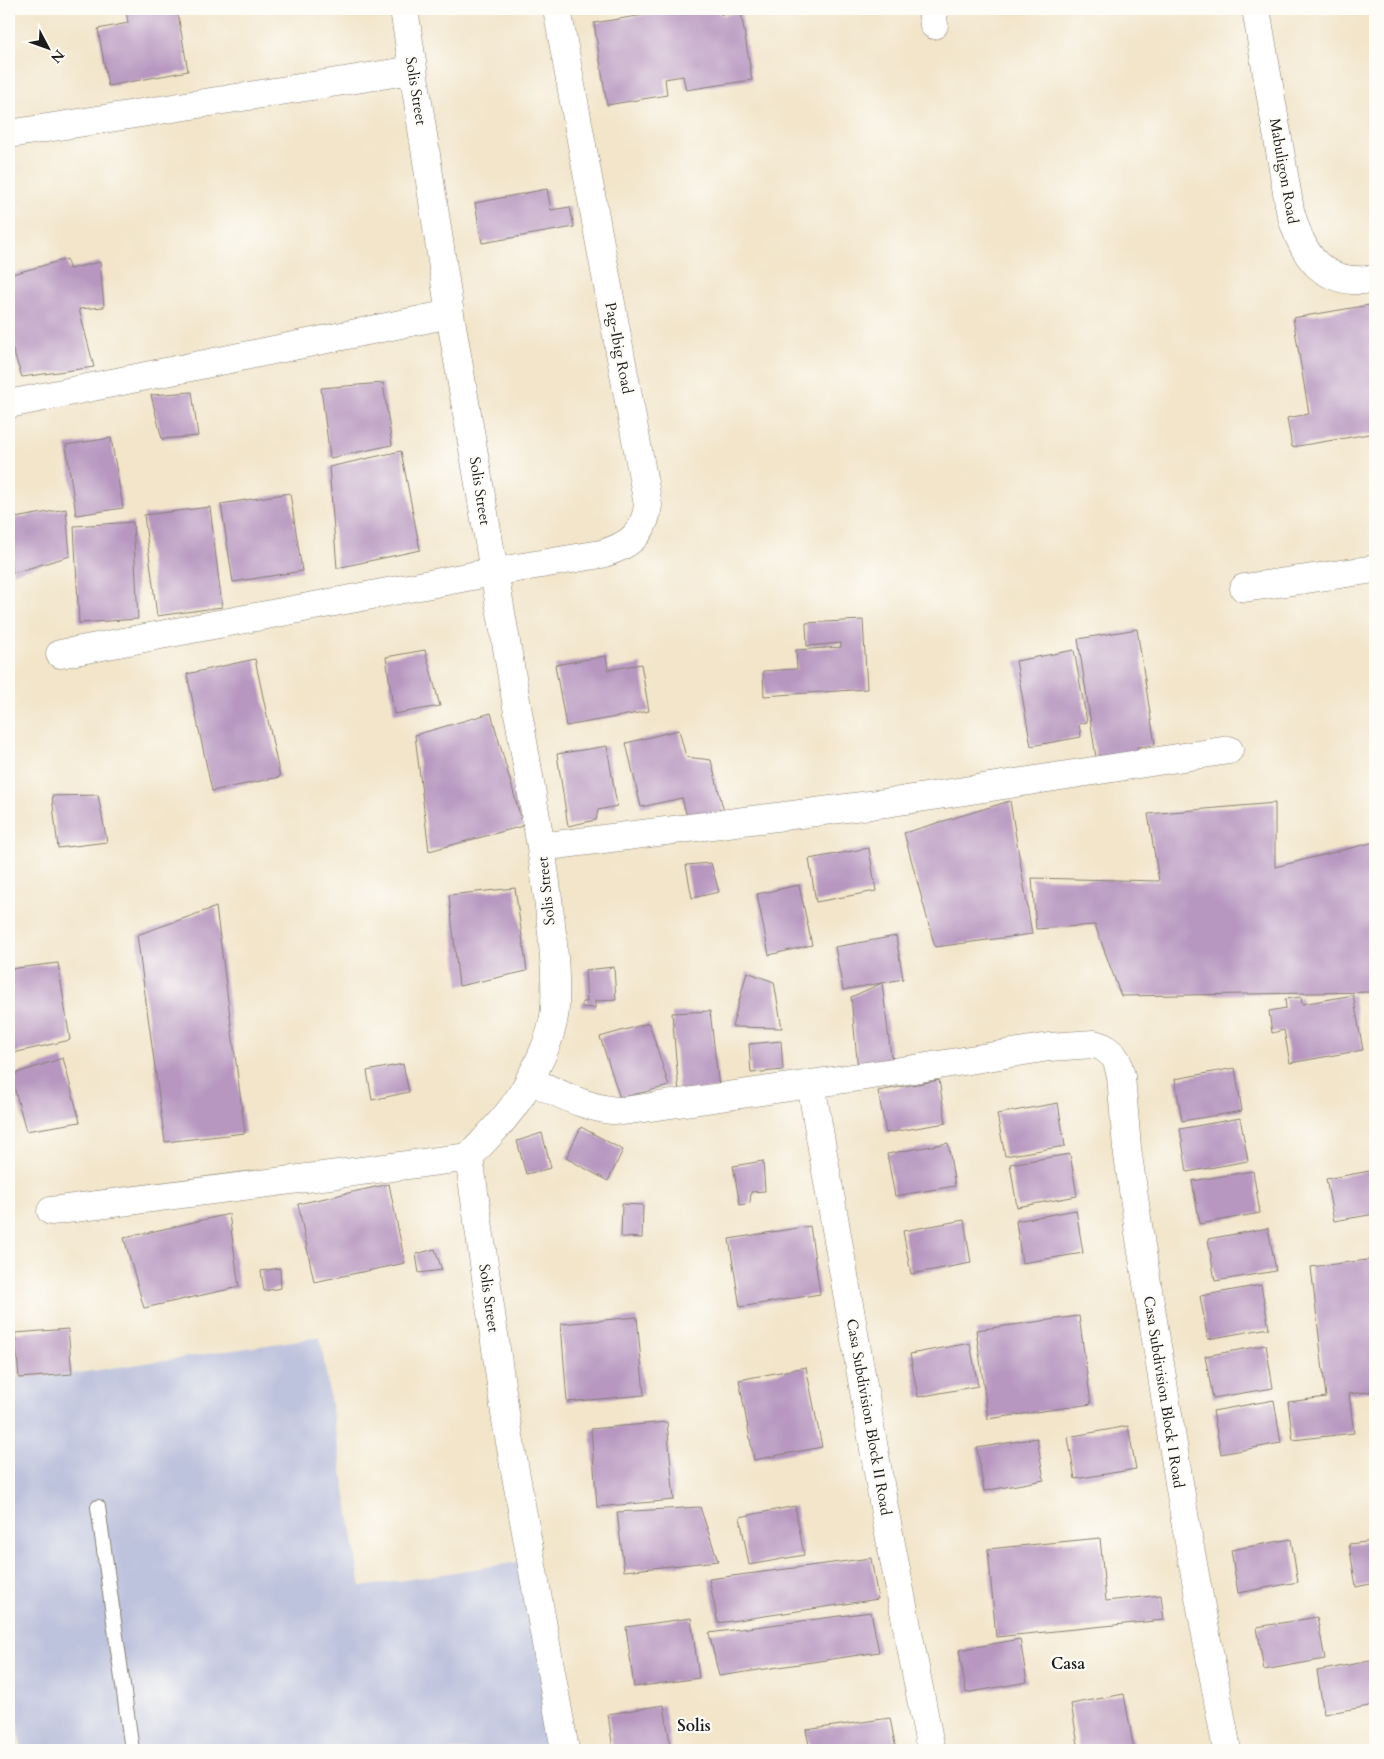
<svg xmlns="http://www.w3.org/2000/svg" width="1384" height="1759" font-family="Cardo,serif">
	<style>
		.industrial { fill: #bec3dd }
		.building { fill: #b797c0 }
		.lines { fill: none; stroke-linecap: round; stroke-linejoin: round }
		.service-casing { stroke: #878073; stroke-width: 16 }
		.minor-casing { stroke: #878073; stroke-width: 29 }
		.service { stroke: #fff; stroke-width: 14 }
		.minor { stroke: #fff; stroke-width: 28 }
		.labels { text-anchor: middle; dominant-baseline: central; stroke-width: 4.5; stroke-linejoin: round; paint-order: stroke }
		.street-label { font-size: 15px; fill: #1c1c1c; stroke: #fdfcf7 }
		.neighbourhood-label { font-size: 16px; font-weight: bold; fill: #1c1c1c; stroke: #fdfcf7 }
	</style>
	<rect width="100%" height="100%" fill="#fdfcf7"/>
	<filter id="ink" filterUnits="userSpaceOnUse"><feTurbulence type="fractalNoise" baseFrequency=".02" numOctaves="2"/><feDisplacementMap in="SourceGraphic" scale="10" xChannelSelector="R" yChannelSelector="G"/><feConvolveMatrix kernelMatrix="1 2 1 2 8 2 1 2 1" color-interpolation-filters="sRGB"/></filter>
	<filter id="wash" filterUnits="userSpaceOnUse"><feTurbulence type="fractalNoise" baseFrequency=".0096" numOctaves="4" result="noise"/><feDisplacementMap in="SourceGraphic" scale="20" xChannelSelector="R" yChannelSelector="G"/><feGaussianBlur stdDeviation="1.12" result="paint"/><feColorMatrix in="noise" values="0 0 0 0 0 0 0 0 0 0 0 0 0 0 0 0 0 1.4 0 .05"/><feComposite in="paint" operator="in"/></filter>
	<g filter="url(#wash)">
		<rect width="100%" height="100%" fill="#f2e5ca"/>
		<path class="industrial" d="M320,1337L361,1587L524,1561L557,1750H22L9,1672V1379L72,1374Z"/>
		<g id="blocks">
			<path class="building" d="M145,9H177L188,71L108,86L98,29L128,23L126,12Z
				M681,9H720L721,15L741,12L752,80L686,90L683,76L665,79L667,95L607,105L594,23Z
				M547,189L551,210L570,207L574,227L482,243L475,203Z
				M67,259L69,269L100,262L104,307L79,309L94,367L22,377L9,339V275Z
				M1375,304V433L1292,447L1287,418L1309,414L1293,318Z
				M383,383L392,445L330,458L321,388Z
				M192,392L198,436L162,439L151,395Z
				M111,438L123,508L76,515L66,445Z
				M401,451L420,550L337,568L329,467Z
				M290,493L302,571L233,582L221,504Z
				M210,507L222,607L157,616L144,515Z
				M66,509L70,556L13,573L9,553V519Z
				M133,522L138,619L79,623L74,526Z
				M863,620L867,689L764,696L763,671L797,669L796,650L841,647V643L807,646L806,623Z
				M1137,629L1155,745L1137,747L1139,757L1097,764L1078,639Z
				M425,650L440,706L394,714L386,657Z
				M1074,650L1087,722L1079,724L1081,737L1031,746L1016,661Z
				M606,656L608,670L641,664L649,711L566,726L555,665Z
				M255,659L280,777L212,791L187,674Z
				M491,713L523,826L429,851L415,735Z
				M679,730L686,757L711,760L724,812L688,821L682,798L641,807L626,743Z
				M607,746L617,806L598,810L596,820L568,826L557,754Z
				M98,795L107,842L58,848L52,796Z
				M1010,801L1032,934L935,947L904,833Z
				M1275,803V867L1375,842V992L1121,996L1095,925L1036,929L1032,878L1159,881L1148,814Z
				M869,848L876,891L816,902L809,859Z
				M711,863L719,892L692,898L686,865Z
				M799,885L812,945L769,955L757,894Z
				M515,888L527,971L459,986L449,895Z
				M216,907L245,1133L165,1142L137,935Z
				M896,936L903,979L843,990L835,947Z
				M58,963L70,1040L9,1054V969Z
				M614,967L616,1000L595,1001V1008L582,1007V1002H587L585,970Z
				M747,972L774,982L782,1028L732,1027Z
				M882,983L891,1056L897,1061L858,1070L851,997Z
				M1353,995L1363,1050L1290,1063L1284,1030L1272,1033L1269,1011L1286,1008L1285,999L1301,997L1302,1004Z
				M710,1011L719,1088L679,1093L672,1013Z
				M649,1023L669,1086L620,1098L600,1037Z
				M781,1041L783,1070L751,1073L749,1044Z
				M63,1058L80,1122L26,1131L11,1075Z
				M403,1064L409,1092L372,1100L367,1071Z
				M1235,1068L1242,1111L1182,1121L1175,1079Z
				M939,1080L946,1123L886,1133L878,1091Z
				M1058,1103L1065,1146L1005,1156L997,1114Z
				M1240,1118L1248,1161L1187,1172L1180,1129Z
				M581,1127L623,1150L608,1181L566,1158Z
				M542,1133L551,1168L526,1174L517,1141Z
				M948,1143L955,1186L895,1196L887,1154Z
				M1070,1154L1077,1196L1017,1207L1010,1164Z
				M763,1161L765,1191L751,1192L750,1203L740,1205L733,1166Z
				M1375,1170V1214L1334,1221L1326,1179Z
				M1253,1171L1260,1213L1200,1224L1192,1181Z
				M389,1184L405,1263L314,1282L298,1204Z
				M622,1204L643,1205L642,1238L621,1237Z
				M1076,1210L1083,1253L1022,1263L1016,1221Z
				M229,1214L239,1287L144,1308L124,1238Z
				M964,1220L971,1263L911,1274L903,1231Z
				M810,1226L820,1294L740,1307L729,1239Z
				M1268,1228L1276,1271L1215,1281L1208,1239Z
				M435,1249L442,1270L419,1273L416,1254Z
				M1375,1259V1391L1349,1394L1354,1433L1293,1440L1288,1402L1326,1397L1311,1267Z
				M280,1268L281,1288L264,1291L261,1271Z
				M1261,1285L1269,1328L1208,1339L1200,1296Z
				M1079,1316L1091,1404L988,1419L976,1330Z
				M637,1317L644,1395L567,1402L561,1324Z
				M68,1329L72,1374L19,1378L15,1333Z
				M970,1343L978,1386L918,1397L910,1354Z
				M1266,1345L1273,1388L1213,1398L1205,1356Z
				M806,1367L822,1447L754,1460L739,1380Z
				M1274,1400L1281,1443L1221,1454L1213,1411Z
				M667,1422L674,1500L597,1507L591,1429Z
				M1128,1426L1136,1469L1075,1479L1068,1437Z
				M1037,1438L1044,1480L984,1491L977,1448Z
				M795,1506L804,1555L749,1565L740,1517Z
				M700,1507L718,1561L624,1571L617,1512Z
				M1100,1538L1106,1601L1161,1595L1164,1620L996,1637L988,1549Z
				M1291,1539L1298,1582L1238,1593L1231,1550Z
				M1375,1541V1583L1356,1587L1349,1544Z
				M871,1558L878,1599L718,1623L709,1579Z
				M871,1612L879,1652L719,1676L709,1633Z
				M1317,1617L1325,1659L1264,1670L1257,1627Z
				M691,1618L699,1678L634,1687L626,1627Z
				M1020,1639L1027,1682L966,1693L959,1650Z
				M1375,1660V1705L1324,1714L1317,1671Z
				M1124,1694L1134,1750H1079L1071,1704Z
				M664,1705L671,1750H613L608,1714Z
				M890,1718L896,1750H810L806,1730Z"/>
		</g>
	</g>
	<g filter="url(#ink)">
		<use href="#blocks" fill-opacity="0" stroke="#878073" stroke-width="1"/>
		<g class="lines">
			<g class="service-casing">
				<path id="service" d="M98,1507L132,1750"/>
			</g>
			<g class="minor-casing">
				<path id="minor" d="M404,9L450,314L541,847C548,898 557,956 555,1007C554,1030 541,1059 530,1079C516,1109 491,1133 469,1157L506,1420L565,1750
					M932,9L934,25
					M1256,9L1290,210C1302,256 1322,287 1375,279
					M9,134L413,70
					M9,404L450,314
					M1244,588L1375,569
					M60,654L493,572L601,554C629,546 644,535 648,505L557,9
					M541,847L893,802L1229,750
					M530,1080C558,1093 591,1111 623,1111L914,1069L1049,1047L1094,1044L1103,1047L1113,1055L1117,1061L1121,1076L1127,1148L1141,1246L1185,1520L1227,1750
					M811,1084L885,1513L931,1750
					M51,1211L469,1157"/>
			</g>
			<use href="#service" class="service"/>
			<use href="#minor" class="minor"/>
		</g>
	</g>
	<g class="labels">
		<g class="street-label">
			<text transform="translate(416 91) rotate(81)">Solis Street</text>
			<text transform="translate(1284 171) rotate(80)">Mabuligon Road</text>
			<text transform="translate(619 348) rotate(79)">Pag-Ibig Road</text>
			<text transform="translate(480 491) rotate(81)">Solis Street</text>
			<text transform="translate(546 891) rotate(-96)">Solis Street</text>
			<text transform="translate(489 1298) rotate(82)">Solis Street</text>
			<text transform="translate(1164 1392) rotate(81)">Casa Subdivision Block I Road</text>
			<text transform="translate(869 1417) rotate(80)">Casa Subdivision Block II Road</text>
		</g>
		<g class="neighbourhood-label">
			<text x="1068" y="1664">Casa</text>
			<text x="694" y="1726">Solis</text>
		</g>
	</g>
	<rect width="1384" height="1759" fill="none" stroke="#fdfcf7" stroke-width="30"/>
	<g transform="translate(48 48) rotate(131)" stroke="#fdfcf7" stroke-width="4" paint-order="stroke">
	<path d="M0-4L9 19L0 12L-9 19Z" fill="#1c1c1c"/>
	<text y="-8" font-size="14" font-weight="bold" text-anchor="middle" fill="#1c1c1c">N</text>
	</g>
</svg>
